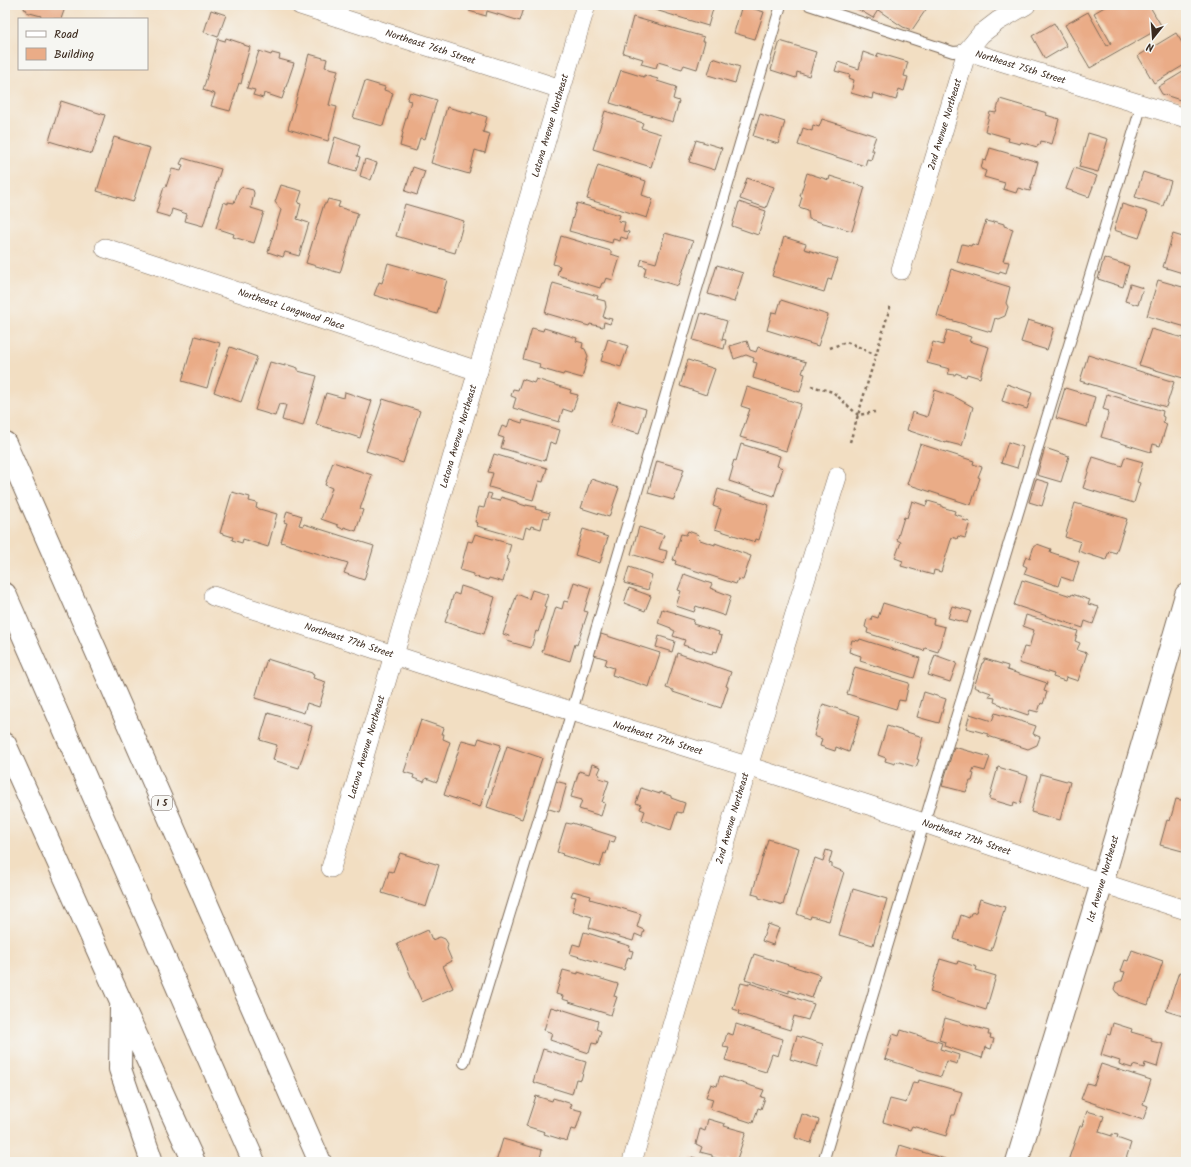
<svg xmlns="http://www.w3.org/2000/svg" width="1191" height="1167" font-family="Kalam,sans-serif">
	<style>
		.building { fill: #eaac87 }
		.lines { fill: none; stroke-linecap: round; stroke-linejoin: round }
		.service-casing { stroke: #7b6957; stroke-width: 12 }
		.minor-casing { stroke: #7b6957; stroke-width: 20 }
		.tertiary-casing { stroke: #7b6957; stroke-width: 24 }
		.motorway-casing { stroke: #7b6957; stroke-width: 24 }
		.path { stroke: #7b6957; stroke-width: 2.5; stroke-dasharray: 3 3; stroke-linecap: butt }
		.service { stroke: #fff; stroke-width: 10 }
		.minor { stroke: #fff; stroke-width: 19 }
		.tertiary { stroke: #fff; stroke-width: 22 }
		.motorway { stroke: #fff; stroke-width: 22 }
		.labels { text-anchor: middle; dominant-baseline: central; stroke-width: 3; stroke-linejoin: round; paint-order: stroke }
		.shield { fill: #f6f6f2; stroke: #73675e; stroke-width: 1 }
		.shield-label { font-size: 9px; font-weight: bold; fill: #3b2a1e }
		.street-label { font-size: 10px; fill: #3b2a1e; stroke: #f6f6f2 }
	</style>
	<rect width="100%" height="100%" fill="#f6f6f2"/>
	<filter id="ink" filterUnits="userSpaceOnUse"><feTurbulence type="fractalNoise" baseFrequency=".025" numOctaves="2"/><feDisplacementMap in="SourceGraphic" scale="8" xChannelSelector="R" yChannelSelector="G"/><feConvolveMatrix kernelMatrix="1 2 1 2 8 2 1 2 1" color-interpolation-filters="sRGB"/></filter>
	<filter id="wash" filterUnits="userSpaceOnUse"><feTurbulence type="fractalNoise" baseFrequency=".012" numOctaves="4" result="noise"/><feDisplacementMap in="SourceGraphic" scale="16" xChannelSelector="R" yChannelSelector="G"/><feGaussianBlur stdDeviation="0.9" result="paint"/><feColorMatrix in="noise" values="0 0 0 0 0 0 0 0 0 0 0 0 0 0 0 0 0 1.4 0 .05"/><feComposite in="paint" operator="in"/></filter>
	<g filter="url(#wash)">
		<rect width="100%" height="100%" fill="#f2dec2"/>
		<g id="blocks">
			<path class="building" d="M25,5H66L61,19H40L41,16L26,12L27,10L24,9Z
				M471,5H525L520,21L487,11L486,16L469,11Z
				M639,5H719L713,9L708,26Z
				M742,5L764,12L755,39L734,33Z
				M851,5H929L912,30L903,27L878,10L873,18Z
				M1108,5H1149L1162,27L1090,68L1065,25L1088,12L1107,46L1111,43L1094,13Z
				M211,10L226,15L218,37L204,32Z
				M633,17L704,37L703,41H705L697,69L684,65L682,69L658,62L656,68L641,64L643,59L623,53Z
				M1054,23L1067,46L1045,59L1032,36Z
				M1176,33L1186,49V64L1154,83L1138,56Z
				M226,38L244,44V45L250,47L242,75H243L241,84L239,83L230,111L211,106L215,94L203,90L218,39L225,41Z
				M780,41L816,52L809,76L797,72L796,78L771,70Z
				M259,51L271,55L272,53L280,55L279,59L294,63L282,99L264,93L263,98L253,95L255,90L247,88Z
				M863,52L877,57L878,53L908,62L904,76L908,77L904,91L899,89L896,100L873,93L872,99L851,93L854,80L849,78L850,75L835,71L838,62L859,69Z
				M309,54L327,59L325,67L338,70L329,105L337,107L328,141L288,129Z
				M713,58L740,67L735,83L708,75Z
				M621,70L644,77V75L658,79L657,81L676,87L673,99L679,101L673,122L610,103Z
				M1186,70V102L1162,94L1158,87Z
				M365,81L385,87L384,90L393,93L383,126L353,118Z
				M410,92L437,100L425,139L420,138L416,151L400,146L403,133L402,132L411,101L407,100Z
				M1000,99L1047,113L1046,115L1059,119L1052,144L1041,141L1040,145L1038,144L1037,147L1021,142L1020,144L1008,141L1009,138L985,131L990,112L996,113Z
				M61,101L105,115L92,154L49,141Z
				M447,107L472,114V112L487,117L483,132L490,134L485,153L475,150L469,174L431,163Z
				M605,111L643,123L641,128L661,134L651,167L593,149Z
				M760,114L785,122L778,144L753,136Z
				M822,119L876,136L871,150H874L871,160L867,159L865,166L798,145L803,128L812,131L813,125L819,127Z
				M1088,133L1108,139L1098,172L1079,167Z
				M114,137L150,148L133,202L97,191Z
				M335,137L360,146L357,156L360,157L356,171L328,163Z
				M696,140L722,148L715,170L689,162Z
				M990,148L1038,162L1030,191L1018,188L1016,193L1003,189L1005,183L984,177L986,171L981,169L983,160L986,161Z
				M183,158L221,169L203,226L185,221L187,214L172,209L170,217L156,213L164,187H166L172,169L181,171L183,165L180,164Z
				M365,159L377,163L371,180L360,176Z
				M598,165L646,181L642,195L653,199L647,218L587,199Z
				M413,167L425,171L417,195L405,191Z
				M1074,168L1097,176L1089,197L1066,189Z
				M1143,172L1171,181L1163,206L1135,197Z
				M807,173L829,180L830,176L865,187L852,231L809,219L808,210L799,207L802,197L800,196Z
				M747,178L774,187L766,208L740,199Z
				M281,185L302,191L298,203L301,204L297,219L309,223L299,256L285,252L283,257L268,252L281,210L275,202Z
				M241,187L253,190L254,193L251,208L264,212L254,243L233,237L234,234L216,228L224,202L228,204V202L234,203L239,189Z
				M328,199L340,202L338,207L358,213L340,273L306,263L324,204H326Z
				M739,202L766,211L758,235L732,226Z
				M577,203L620,215L618,221L625,222L623,231L629,232L627,239L621,237L620,241L613,239L612,243L569,231Z
				M405,204L464,221L455,253L396,236Z
				M1122,204L1148,212L1139,238L1114,230Z
				M986,221L994,223V221L1004,224V226L1013,229L1003,261L1009,262L1006,273L1000,271L999,274L957,262L962,244L971,246L972,244L978,246Z
				M665,233L693,241L678,286L644,276L646,267L640,265L642,259L656,263Z
				M1173,234L1186,238V274L1163,267Z
				M561,236L611,251V254L620,257L613,280L606,278L604,283H602L600,288L557,275L560,266L553,264Z
				M784,237L806,244L804,249L838,259L831,280L828,279L824,292L772,276Z
				M1104,258L1129,266L1123,287L1098,279Z
				M388,263L447,280L437,314L374,295L379,282L382,283Z
				M717,265L743,273L734,302L708,294Z
				M951,269L1010,287L1006,303L1008,307L1005,316L998,319L995,318L991,332L937,316Z
				M1158,280L1186,288V327L1147,316Z
				M553,283L598,296L597,299L605,301L606,307L603,317L612,319L610,324L604,322L603,327L590,324L589,326L545,313Z
				M1130,284L1143,288L1138,305L1125,301Z
				M781,300L828,315L818,346L767,330L772,312L777,313Z
				M701,313L727,321L722,339L726,340L724,349L693,340Z
				M1028,320L1054,328L1047,350L1021,342Z
				M532,328L543,331L544,328L577,338L576,341L583,343L582,348L585,349L588,356L582,378L564,373L563,375L539,368L540,364L523,359Z
				M1151,329L1183,338L1182,340L1186,341V351L1185,356H1186V368L1183,378L1139,365Z
				M947,330L971,337L969,341L989,347L980,378L967,374L966,377L956,373L955,375L948,374L950,369L927,363L933,342L943,345Z
				M195,336L220,343L207,388L182,381Z
				M608,339L628,346L621,367L601,361Z
				M747,341L750,350L756,352L758,347L806,362L802,373L805,374L800,392L753,378L757,363L753,362L754,358L746,355L734,359L730,346Z
				M230,347L257,357L241,402L214,392Z
				M1088,355L1174,382L1166,407L1080,381Z
				M688,360L715,369L706,395L680,386Z
				M270,362L285,366V364L298,368V371L317,376L303,426L282,420L286,405L279,404L275,416L255,410Z
				M522,379L534,383L536,379L571,390L570,393L578,395L572,412L563,409L559,422L513,408L516,398L511,396L513,389L518,390Z
				M1007,384L1032,393L1027,409L1002,401Z
				M747,387L801,404L786,451L740,437L750,409L741,406Z
				M1065,388L1095,397L1087,427L1056,418Z
				M935,390L955,397L973,407L962,446L946,442V443L907,430L912,412L927,417Z
				M345,392L372,401L360,438L316,424L326,393L344,398Z
				M1107,394L1163,411L1162,416L1164,417L1163,423L1167,424L1160,446L1153,444L1151,452L1101,437L1109,411L1103,409Z
				M383,399L420,411L403,463L366,451Z
				M618,401L646,409L639,433L610,425Z
				M510,419L522,423L523,420L560,430L556,444L550,442L545,461L501,448L504,438L498,436L502,426L507,428Z
				M1008,442L1023,447L1017,468L1001,463Z
				M741,444L780,456L777,466L783,468L774,496L729,481L733,467L732,466L734,460L736,461Z
				M920,444L974,461L973,464L982,467L978,477L980,478L971,505L907,484Z
				M1045,448L1069,456L1061,482L1037,475Z
				M494,454L527,464V462L547,468L543,482L539,481L533,500L489,487L493,473L488,472Z
				M1093,457L1122,466L1125,457L1143,462L1137,482L1140,483L1134,503L1083,488Z
				M657,461L684,469L674,500L648,493Z
				M333,462L372,475L360,509L363,510L356,531L344,527L343,529L338,527V525L321,519L332,488L325,485Z
				M591,479L619,488L609,517L581,508Z
				M1036,479L1049,483L1042,506L1029,502Z
				M718,489L769,505L759,540L756,539L755,542L715,529L721,509L713,506Z
				M232,492L250,497L249,501L257,503L256,508L277,514L268,547L243,539L242,543L232,540L233,537L220,533Z
				M488,493L492,494L490,499L500,501L501,497L517,502V503L526,506V505L536,507L535,509L550,513L548,518L544,517L541,529L531,526L530,529L526,527L523,539L477,526L478,523L475,522L479,507L484,508Z
				M912,501L926,506L928,501L942,505V507L955,511L954,514L964,517L963,520L970,522L965,538L958,536L957,539L952,537L941,572L934,570L933,575L901,566L903,561L895,558L901,542L897,540L904,517L907,518Z
				M1075,503L1127,519L1116,553L1109,551L1106,560L1078,551L1081,542L1065,537Z
				M287,511L302,516L299,525L303,526L304,524L374,546L364,580L344,573L348,563L281,542L287,523L284,522Z
				M639,527L664,535L659,549L667,551L664,564L631,554Z
				M583,529L608,537L600,563L575,555Z
				M688,531L699,535L698,538L700,540L715,545V543L751,556L743,580L738,579L736,584L675,564L676,561L673,560L681,534L686,535Z
				M475,534L511,544L507,559L509,560L503,582L489,578L488,580L473,576V574L460,570L468,541L472,542Z
				M1037,544L1051,549L1050,552L1079,562L1073,581L1061,577L1058,586L1024,574L1027,567L1023,565L1026,556L1030,558L1034,546H1036Z
				M629,567L652,575L648,590L624,583Z
				M684,574L712,584L710,588L731,596L725,616L696,606L694,612L676,606L681,591L678,590Z
				M1022,580L1071,596L1072,594L1090,600L1088,604L1099,607L1093,624L1085,621L1083,628L1014,605Z
				M574,582L591,588L584,611L588,612L577,645L575,644L570,661L542,652L556,607L562,609L564,601L568,602Z
				M461,586L495,597L484,634L445,622L454,593L459,595Z
				M629,588L651,596L645,611L624,603Z
				M532,590L548,595L544,606L546,607L538,632L536,631L531,648L507,641L509,636L503,634L517,594L529,599Z
				M883,603L934,619L933,624L945,627L938,652L925,648L924,651L867,633L868,629L865,627L867,619L871,620L872,616L878,618Z
				M952,606L971,611L967,623L948,618Z
				M662,609L676,613L675,614L694,620L693,624L719,632L718,635L722,636L717,652L713,651L712,654L683,645L685,640L673,636L675,631L671,629V628L658,623Z
				M1026,615L1078,631L1075,641L1080,643L1077,650L1087,653L1078,681L1066,677L1065,681L1053,677L1054,674L1019,663L1024,647L1029,648L1034,630L1023,626Z
				M601,634L660,653L649,687L612,675L614,668L605,665L607,659L594,655Z
				M659,636L675,641L672,652L656,647Z
				M860,639L920,658L914,678L860,661L861,656L849,652L852,640L859,641Z
				M677,653L731,672L726,686L728,687L721,708L673,692V690L666,688Z
				M935,655L957,663L950,682L928,675Z
				M267,659L312,673V674L314,675L313,678L326,682L324,687H325L319,707L307,703L304,713L255,698Z
				M985,659L1008,666L1007,670L1047,683L1044,691L1047,692L1043,704L1041,703L1038,712L1030,710L1028,715L1002,706V705L994,702L995,698L989,697L991,693L974,687L982,663H983Z
				M855,667L909,683L905,701L899,700L896,709L847,694Z
				M924,692L946,699L939,723L917,717Z
				M823,704L860,716L849,752L836,747L835,751L820,746L822,739L814,736Z
				M268,713L312,726L299,768L273,760L277,745L260,740Z
				M995,713L1036,726L1033,734L1040,737L1037,745L1028,749L988,736V734L966,728L970,714L992,721Z
				M421,720L444,728L442,734H444L443,739L450,742L437,782L426,778L424,782L413,778L414,775L404,772Z
				M887,726L923,737L917,759L919,760L916,767L896,761L895,764L885,761L886,758L878,755Z
				M479,738L501,745L480,807L444,795L462,740L477,744Z
				M507,746L542,758L522,819L487,807Z
				M954,747L990,757L985,771L974,768L972,773L974,774L972,781H970L966,792L942,786Z
				M592,764L601,767L598,774L600,775L599,778L609,781L602,802L605,803L601,816L579,809L582,800L571,797L579,771L589,774Z
				M998,767L1028,776L1020,804L1014,802L1013,806L989,799Z
				M1041,774L1070,782L1060,820L1031,812Z
				M555,781L567,784L559,812L546,808Z
				M641,788L660,794V792L671,796V798L685,803L682,813L677,812L671,830L642,820L645,811L640,809L641,805L636,803Z
				M1176,799L1186,801V852L1160,845L1167,820L1170,821Z
				M566,823L571,824L572,823L616,837L614,842L610,841L606,854L604,853L600,867L562,855L563,854L557,852Z
				M768,839L799,848L783,905L759,898V896L752,894Z
				M826,850L832,852L829,863L832,864V867L844,872L829,921L811,916L810,919L797,914L815,858L823,861Z
				M400,853L439,865L426,907L382,893L389,871L393,872Z
				M853,889L887,899L873,945L839,935Z
				M573,891L591,896L590,899L641,914L637,927L644,930L642,937L635,934L633,941L589,928L592,917L572,911L576,897L571,896Z
				M980,899L1005,907L991,951L954,939L961,915L969,918L971,913L976,912Z
				M768,924L779,928L773,945L762,941Z
				M428,930L432,940L440,937L445,939L448,944L447,949L452,961L443,966L453,988L422,1002L397,944Z
				M584,932L630,946L629,950L633,951L631,958L628,957L624,970L570,954L573,944L580,946Z
				M1132,950L1163,961L1148,1005L1119,995V994L1116,992L1114,989L1116,983L1120,981H1122L1125,972L1121,971L1125,960L1128,961Z
				M754,954L820,975L812,998L789,990V993L745,979Z
				M940,959L957,964L958,961L977,967L976,970L996,976L986,1010L930,992Z
				M563,970L578,974V972L618,984L614,996L617,997L611,1015L569,1002V1001L562,999L563,996L556,994Z
				M1179,972L1186,974V1017L1166,1011Z
				M741,983L749,985V983L814,1004L808,1020L794,1016L790,1030L739,1014L740,1011L733,1009Z
				M551,1007L558,1009V1008L598,1021L596,1029L601,1031L597,1044L592,1043L589,1053L550,1040L552,1033L544,1030Z
				M945,1018L989,1031L988,1035H991L990,1038L994,1039L991,1049L985,1047L982,1058L944,1046L945,1042L939,1040Z
				M1113,1023L1132,1029L1131,1032L1152,1038L1151,1041L1163,1044L1157,1067L1145,1063L1144,1068L1133,1065L1132,1068L1119,1064L1120,1061L1101,1055L1107,1034L1110,1035Z
				M736,1024L783,1039L778,1056L772,1054L766,1072L725,1060L729,1048L723,1047L727,1033L733,1035Z
				M901,1030L942,1043L940,1049L959,1055L957,1064L947,1061L941,1077L885,1059L893,1034L899,1036Z
				M797,1036L823,1044L817,1067L790,1059Z
				M543,1049L586,1062L581,1080L576,1079L572,1094L533,1082Z
				M1101,1064L1151,1080L1143,1104L1148,1106L1143,1120L1081,1099L1087,1083L1094,1085Z
				M720,1076L764,1090L761,1097L765,1098L761,1109L758,1108L753,1123L710,1109L713,1099L706,1097L711,1084L717,1086Z
				M919,1080L962,1092L955,1115H952L946,1136L912,1126L910,1130L883,1122L890,1099L906,1103L913,1082L918,1083Z
				M536,1096L552,1101L553,1098L572,1104L570,1108L582,1111L576,1130L571,1129L567,1141L544,1134L545,1132L526,1126Z
				M1087,1111L1104,1116L1099,1132L1112,1136V1134L1118,1135L1117,1138L1131,1143L1125,1162L1068,1161L1080,1126H1082Z
				M802,1114L819,1120L811,1143L795,1138Z
				M708,1119L725,1124L724,1126L746,1132L736,1162L728,1159V1162L712,1157V1155L700,1152L702,1147L696,1144L700,1129L705,1131Z
				M503,1139L542,1150L539,1162H496Z
				M900,1145L945,1159L944,1162H895Z
				M692,1157L707,1162H691Z"/>
		</g>
	</g>
	<g filter="url(#ink)">
		<use href="#blocks" fill-opacity="0" stroke="#7b6957" stroke-width="1"/>
		<g class="lines">
			<g class="service-casing">
				<path id="service" d="M809,5L953,52L967,51
					M464,1063L572,711L781,5
					M823,1162L924,823L1142,104"/>
			</g>
			<g class="minor-casing">
				<g id="minor">
					<path id="s1" d="M300,5L561,89"/>
					<path id="s2" d="M967,51L1186,118"/>
					<path id="s3" d="M105,248L478,371"/>
					<path id="s4" d="M901,270L967,51L981,34L998,21L1026,5"/>
					<path id="s5" d="M213,596L421,664L779,776L924,823L1102,883L1186,910"/>
					<path id="s6" d="M331,868L586,5"/>
					<path id="s7" d="M632,1162L739,796L837,477"/>
				</g>
			</g>
			<g class="tertiary-casing">
				<g id="tertiary">
					<path id="s8" d="M1017,1162L1102,883L1186,595"/>
				</g>
			</g>
			<g class="motorway-casing">
				<path id="motorway" d="M5,443L320,1162
					M5,594L254,1162
					M5,744L121,1002L194,1162
					M121,1008L120,1069L152,1162"/>
			</g>
			<path class="path" d="M830,348L846,342L852,344L876,355
				M811,386L833,392L858,415L875,412
				M850,442L891,304"/>
			<use href="#service" class="service"/>
			<use href="#minor" class="minor"/>
			<use href="#tertiary" class="tertiary"/>
			<use href="#motorway" class="motorway"/>
		</g>
	</g>
	<g class="labels">
		<rect class="shield" x="152" y="796" width="20" height="14" rx="3"/>
		<g class="shield-label">
			<text x="162" y="803">I 5</text>
		</g>
		<g class="street-label">
			<text stroke="none"><textPath href="#s1" startOffset="137">Northeast 76th Street</textPath></text>
			<text stroke="none"><textPath href="#s2" startOffset="56">Northeast 75th Street</textPath></text>
			<text stroke="none"><textPath href="#s4" startOffset="152">2nd Avenue Northeast</textPath></text>
			<text stroke="none"><textPath href="#s6" startOffset="774">Latona Avenue Northeast</textPath></text>
			<text stroke="none"><textPath href="#s3" startOffset="196">Northeast Longwood Place</textPath></text>
			<text stroke="none"><textPath href="#s6" startOffset="450">Latona Avenue Northeast</textPath></text>
			<text stroke="none"><textPath href="#s5" startOffset="143">Northeast 77th Street</textPath></text>
			<text stroke="none"><textPath href="#s5" startOffset="467">Northeast 77th Street</textPath></text>
			<text stroke="none"><textPath href="#s6" startOffset="126">Latona Avenue Northeast</textPath></text>
			<text stroke="none"><textPath href="#s7" startOffset="358">2nd Avenue Northeast</textPath></text>
			<text stroke="none"><textPath href="#s5" startOffset="791">Northeast 77th Street</textPath></text>
			<text stroke="none"><textPath href="#s8" startOffset="296">1st Avenue Northeast</textPath></text>
		</g>
	</g>
	<rect width="1191" height="1167" fill="none" stroke="#f6f6f2" stroke-width="20"/>
	<rect x="18" y="18" width="130" height="52" fill="#f6f6f2" stroke="#aba49d"/>
	<rect x="26" y="31" width="20" height="6" fill="#ffffff" stroke="#aba49d"/>
	<text x="54" y="38" font-size="12" fill="#3b2a1e">Road</text>
	<rect x="26" y="48" width="20" height="12" fill="#eaac87" stroke="#aba49d"/>
	<text x="54" y="58" font-size="12" fill="#3b2a1e">Building</text>
	<g transform="translate(1153 38) rotate(197)" stroke="#f6f6f2" stroke-width="3" paint-order="stroke">
	<path d="M0-3L7 15L0 10L-7 15Z" fill="#3b2a1e"/>
	<text y="-6" font-size="11" font-weight="bold" text-anchor="middle" fill="#3b2a1e">N</text>
	</g>
</svg>
